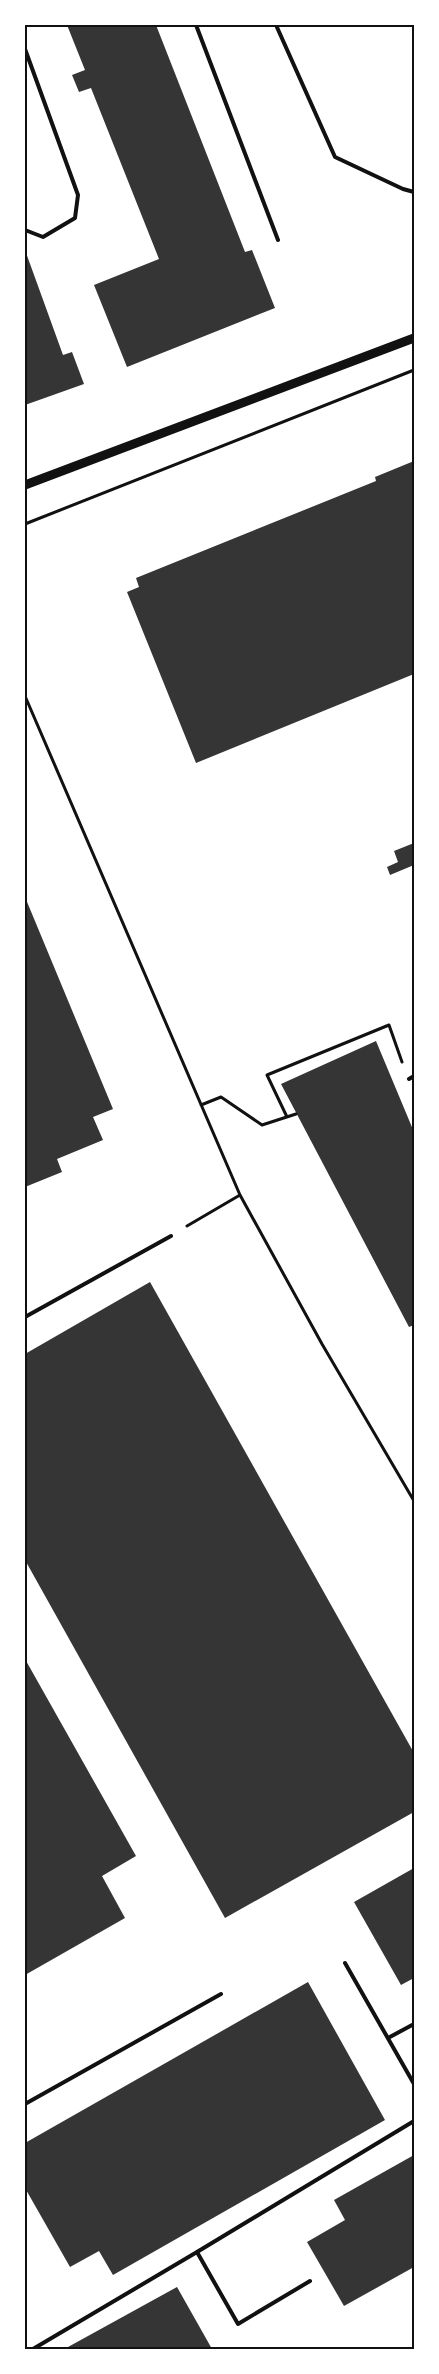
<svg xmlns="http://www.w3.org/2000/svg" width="439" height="2374" font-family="'Source Serif 4',serif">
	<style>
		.building { fill: #353535 }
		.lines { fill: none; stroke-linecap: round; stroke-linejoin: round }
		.path { stroke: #111; stroke-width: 3 }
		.service { stroke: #111; stroke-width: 4 }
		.tertiary { stroke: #111; stroke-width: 9 }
		.neatline { fill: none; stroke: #111; stroke-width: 2 }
	</style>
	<rect width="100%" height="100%" fill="#fff"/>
	<path class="building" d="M67,25H156L245,252L252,250L275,308L127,367L94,285L159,259L91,88L79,92L72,75L85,70Z
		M25,250L63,355L72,352L84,384L25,405Z
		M414,461V674L196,763L127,592L139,587L136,578L376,481L375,477Z
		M414,843V865L390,875L387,867L398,862L394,851Z
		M25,897L113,1109L93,1117L103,1140L57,1159L62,1172L25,1187Z
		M376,1041L414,1132V1325L409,1327L281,1084Z
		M150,1282L414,1753V1812L225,1918L25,1560V1354Z
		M25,1659L136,1856L102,1876L125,1918L25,1975Z
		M414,1868V1978L401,1985L354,1902Z
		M308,1982L385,2120L113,2275L99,2251L70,2267L25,2188V2143Z
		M414,2155V2267L344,2306L307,2242L345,2220L334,2200Z
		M177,2287L212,2349H69L68,2347Z"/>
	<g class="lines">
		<path class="path" d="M25,524L414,370
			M25,696L240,1195L322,1344L414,1501
			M201,1105L221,1097L262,1125L296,1114
			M287,1117L267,1075L389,1025L402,1062
			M187,1226L240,1195"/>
		<path class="service" d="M196,25L278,240
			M276,25L335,157L403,189L414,192
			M25,49L78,195L75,218L43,237L25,230
			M409,1079L414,1076
			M25,1317L171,1236
			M345,1963L414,2084
			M388,2038L414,2024
			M25,2104L221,1994
			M197,2252L414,2121
			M33,2349L197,2252L238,2324L310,2281"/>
		<path class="tertiary" d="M25,485L414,338"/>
	</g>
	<rect width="439" height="2374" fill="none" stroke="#ffffff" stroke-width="52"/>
	<rect x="26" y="26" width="387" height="2322" class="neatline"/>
</svg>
